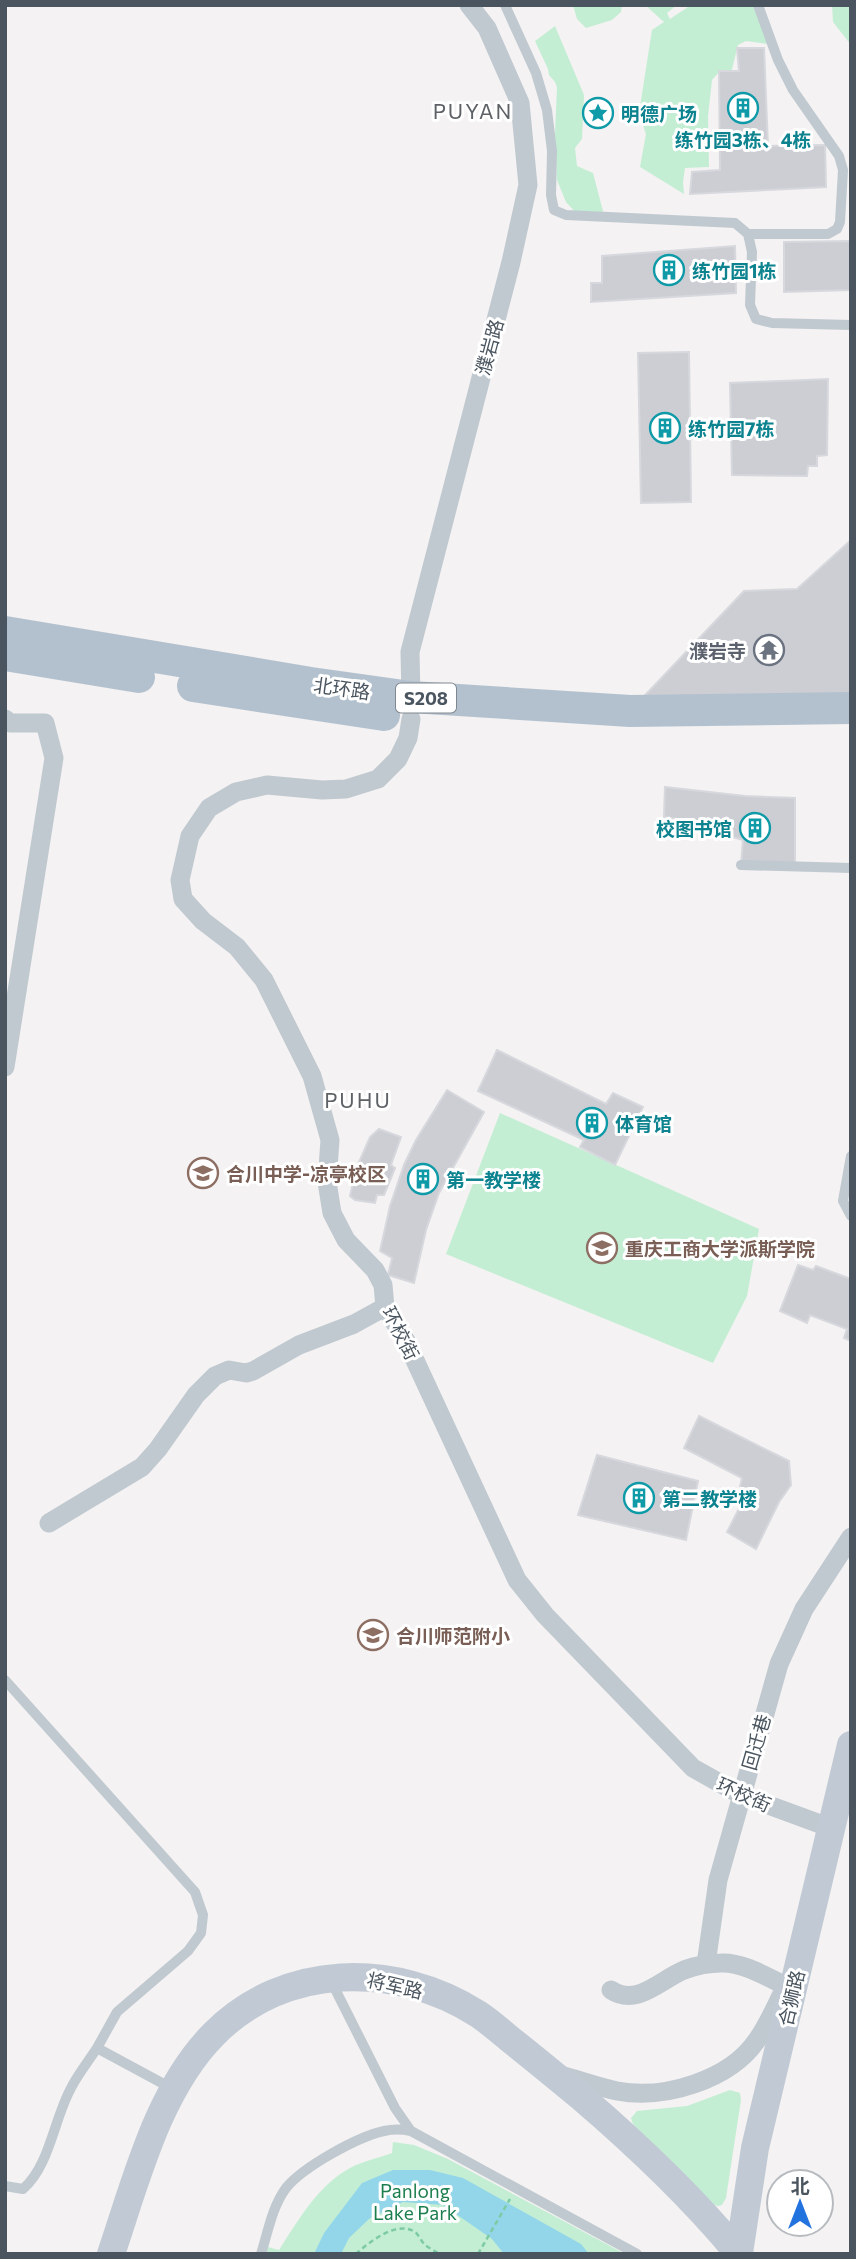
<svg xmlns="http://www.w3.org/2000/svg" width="856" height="2259" font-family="Commissioner,'Noto Sans SC',sans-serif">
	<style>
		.green { fill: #c4eed4 }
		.water { fill: #93d6e9 }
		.building { fill: #ccced4; stroke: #d6d8dd; stroke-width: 2 }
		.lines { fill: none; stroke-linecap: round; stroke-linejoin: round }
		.path { stroke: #7dcba5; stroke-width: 2.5; stroke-dasharray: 5 3.5; stroke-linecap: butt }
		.service { stroke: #c0c9d0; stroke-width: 10 }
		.minor { stroke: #c0c9d0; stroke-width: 19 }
		.secondary { stroke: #c1cad4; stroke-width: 28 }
		.primary { stroke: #b3c1cf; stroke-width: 32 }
		.labels { text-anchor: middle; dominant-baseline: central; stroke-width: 6; stroke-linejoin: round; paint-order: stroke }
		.shield { fill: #fff; stroke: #80888f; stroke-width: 2 }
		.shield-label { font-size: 18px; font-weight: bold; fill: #4a555f }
		.culture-label { font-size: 19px; font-weight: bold; fill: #0d838f; stroke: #fff; text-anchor: start }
		.street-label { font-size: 19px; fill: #4a555f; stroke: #fff }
		.worship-label { font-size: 19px; font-weight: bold; fill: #5b616d; stroke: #fff; text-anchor: end }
		.education-label { font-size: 19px; font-weight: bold; fill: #785e54; stroke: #fff; text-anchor: start }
		.park-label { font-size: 19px; fill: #1c7e4e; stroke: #fff }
		.neighbourhood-label { font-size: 21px; letter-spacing: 2px; fill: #5e6266; stroke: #fff }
	</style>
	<rect width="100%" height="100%" fill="#f4f2f2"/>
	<path class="green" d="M573,5H622L621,12L612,20L586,28L577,19Z
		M645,5H677L667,13L670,19L691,5H758L768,44L746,41L738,45L731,73L720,71L712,80L708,116L709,167L685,168L683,182L684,194L640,167L646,134L639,113L652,30L664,22Z
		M832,5H851V45L833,22Z
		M555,26L584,95L582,139L575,148L577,166L593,173L604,215L576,213L566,202L557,180L555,134L557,87L555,82L549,75L548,69L535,41Z
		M500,1113L759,1229L747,1296L713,1363L446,1254Z
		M730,2090L740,2093L741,2100L726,2198L722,2205L718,2206L712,2204L633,2124L631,2118L637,2111L687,2106Z
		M393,2142L414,2145L448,2159L625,2254H266L268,2247L279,2250C298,2221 318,2185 350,2168C363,2161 379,2158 392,2153Z"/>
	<path class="water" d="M393,2170H430L463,2178L581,2244L589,2254H504L492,2239L443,2205L403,2202L369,2219L349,2238L341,2254H314L324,2233L362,2183Z"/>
	<path class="building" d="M737,48H764L768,146L825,145L826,187L690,194L692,172L720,170L719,71H739Z
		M851,241V290L784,292V242Z
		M735,246L736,293L591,302V283H602V256Z
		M689,352L691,502L641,503L638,353Z
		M828,379L827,455L817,456V466H808L807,476L732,475L730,383Z
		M851,540V709L630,711L744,591L797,589Z
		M665,787L745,796L795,798V866L741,865L743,840L715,832V824L664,817Z
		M497,1050L606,1104L613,1093L643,1107L615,1165L580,1147L584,1140L478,1091Z
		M447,1090L484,1112L439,1193L426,1230L414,1283L388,1275L392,1258L380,1251L390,1206L404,1165L416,1140Z
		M379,1129L401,1137L391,1165L395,1168L384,1195H377L375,1203L355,1200L350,1196L356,1169L370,1137Z
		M798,1265L813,1270L816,1266L851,1279V1341L844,1338L847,1329L810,1315L807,1323L780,1311Z
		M699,1416L789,1461L791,1485L779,1502L756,1549L727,1532L748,1491L740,1487L742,1478L684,1448Z
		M597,1455L698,1481L686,1540L578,1515Z"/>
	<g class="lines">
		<path class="path" d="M356,2254C369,2242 397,2220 415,2232C419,2235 421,2241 425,2245C429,2248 435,2251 439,2254
			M478,2254L510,2199"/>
		<path class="service" d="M505,5L536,73L547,110L552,151L551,195L554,210L566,215L735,223L748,234L752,252L750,305L756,319L772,323L851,325
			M748,234H828L837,229L840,222L843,170L839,156L793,90L778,60L758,5
			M741,865L851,868
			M851,1156L843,1201L851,1216
			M5,1680L195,1892L203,1915L201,1933L188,1951L117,2012L97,2048L173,2089
			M331,1981L395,2108L411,2131
			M5,2186L23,2189C49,2167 54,2120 70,2090C77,2075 88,2062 97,2048
			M261,2254C268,2232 272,2207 286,2188C303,2167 357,2137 384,2131C393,2129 401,2129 411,2131L637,2254"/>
		<path class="minor" d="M411,697L410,652L511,262L528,185L520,103L487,28L469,5
			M5,719L10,723H45L54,758L5,1067
			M411,719L408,738L398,759L378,779L346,789L322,790L267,785L236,792L209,808L190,836L180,880L183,899L203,921L237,947L264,980L312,1076L330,1140L327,1182L332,1213L346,1240L375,1270L383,1285L385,1307L406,1341L517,1580L545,1615L693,1768L741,1795L831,1828
			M49,1523L142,1467L158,1449L196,1395L215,1376L229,1370L246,1373L253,1371L299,1345L354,1324L385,1307
			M706,1964L718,1880L779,1664L804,1609L851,1537
			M611,1990C637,2007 660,1980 684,1970C695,1966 708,1963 721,1963C743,1962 767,1977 786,1986
			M560,2075C579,2080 598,2087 617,2091C664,2100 730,2080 757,2040C768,2025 776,2005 785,1988"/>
		<path class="secondary" d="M739,2253L755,2148L851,1745
			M111,2254C136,2181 158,2090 214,2034C284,1963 395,1961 478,2014C489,2021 500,2031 511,2040C535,2059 558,2078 581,2097C637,2145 692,2197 739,2254"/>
		<path class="primary" d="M5,632L311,683L411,697L630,711L851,708
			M5,655L139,677
			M193,686L384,715"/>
	</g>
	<defs>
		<g id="building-ring" transform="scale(1.575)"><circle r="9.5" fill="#fff" stroke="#0f9aa8" stroke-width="1.5"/><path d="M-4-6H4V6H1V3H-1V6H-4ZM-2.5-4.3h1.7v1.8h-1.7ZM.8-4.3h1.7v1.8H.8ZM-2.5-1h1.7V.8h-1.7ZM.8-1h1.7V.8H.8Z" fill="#0f9aa8"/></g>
		<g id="sight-ring" transform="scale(1.575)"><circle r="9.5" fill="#fff" stroke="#0f9aa8" stroke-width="1.5"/><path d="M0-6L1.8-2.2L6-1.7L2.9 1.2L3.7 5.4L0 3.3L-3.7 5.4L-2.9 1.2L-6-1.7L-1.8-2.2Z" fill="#0f9aa8"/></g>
		<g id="temple-ring" transform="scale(1.575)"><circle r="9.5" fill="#fff" stroke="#6b7280" stroke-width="1.5"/><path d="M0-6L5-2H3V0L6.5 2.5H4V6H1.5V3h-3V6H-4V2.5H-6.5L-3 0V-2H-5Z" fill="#6b7280"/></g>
		<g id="school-ring" transform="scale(1.575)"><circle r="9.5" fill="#fff" stroke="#8d6e63" stroke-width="1.5"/><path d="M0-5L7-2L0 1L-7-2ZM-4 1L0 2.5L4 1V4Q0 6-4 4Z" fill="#8d6e63"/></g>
		<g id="university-ring" transform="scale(1.575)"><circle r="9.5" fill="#fff" stroke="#8d6e63" stroke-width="1.5"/><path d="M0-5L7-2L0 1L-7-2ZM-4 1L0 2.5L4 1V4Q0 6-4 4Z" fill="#8d6e63"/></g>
	</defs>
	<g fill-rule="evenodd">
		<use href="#building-ring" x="743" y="108"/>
		<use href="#sight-ring" x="598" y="113"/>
		<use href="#building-ring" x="669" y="270"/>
		<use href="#building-ring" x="665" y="428"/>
		<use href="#temple-ring" x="769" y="650"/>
		<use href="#building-ring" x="755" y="828"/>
		<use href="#building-ring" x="592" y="1123"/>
		<use href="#school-ring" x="203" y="1173"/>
		<use href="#building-ring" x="423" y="1179"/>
		<use href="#university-ring" x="602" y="1248"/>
		<use href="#building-ring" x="639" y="1498"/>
		<use href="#school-ring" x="373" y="1635"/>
	</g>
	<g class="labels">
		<rect class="shield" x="396" y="683.5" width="60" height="29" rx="5"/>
		<g class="shield-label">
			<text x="426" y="698">S208</text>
		</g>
		<g class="culture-label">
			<text x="621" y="113">明德广场</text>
			<text x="743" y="139" text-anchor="middle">练竹园3栋、4栋</text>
			<text x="692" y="270">练竹园1栋</text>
			<text x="688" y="428">练竹园7栋</text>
			<text x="732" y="828" text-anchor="end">校图书馆</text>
			<text x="615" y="1123">体育馆</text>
			<text x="446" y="1179">第一教学楼</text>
			<text x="662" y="1498">第二教学楼</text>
		</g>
		<g class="street-label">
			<text transform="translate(489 347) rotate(-75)">濮岩路</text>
			<text transform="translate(342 688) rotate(8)">北环路</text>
			<text transform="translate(401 1333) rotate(63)">环校街</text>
			<text transform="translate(756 1742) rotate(-74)">回迁巷</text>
			<text transform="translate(744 1794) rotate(24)">环校街</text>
			<text transform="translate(395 1985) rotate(13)">将军路</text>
			<text transform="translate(791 1998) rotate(-77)">合狮路</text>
		</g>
		<g class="worship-label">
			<text x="746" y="650">濮岩寺</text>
		</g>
		<g class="education-label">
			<text x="226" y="1173">合川中学-凉亭校区</text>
			<text x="625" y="1248">重庆工商大学派斯学院</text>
			<text x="396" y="1635">合川师范附小</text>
		</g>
		<g class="park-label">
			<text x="415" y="2190">Panlong<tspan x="415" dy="22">Lake Park</tspan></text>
		</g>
		<g class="neighbourhood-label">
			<text x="473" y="110">PUYAN</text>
			<text x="358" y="1099">PUHU</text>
		</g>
	</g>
	<rect width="856" height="2259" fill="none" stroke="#4a555f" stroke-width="14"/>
	<g transform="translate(800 2203)"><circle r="33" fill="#ffffff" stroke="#b7bbbf" stroke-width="2"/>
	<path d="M0-5L12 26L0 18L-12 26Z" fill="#2273dd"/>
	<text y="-10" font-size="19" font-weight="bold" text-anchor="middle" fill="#4a555f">北</text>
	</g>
</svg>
